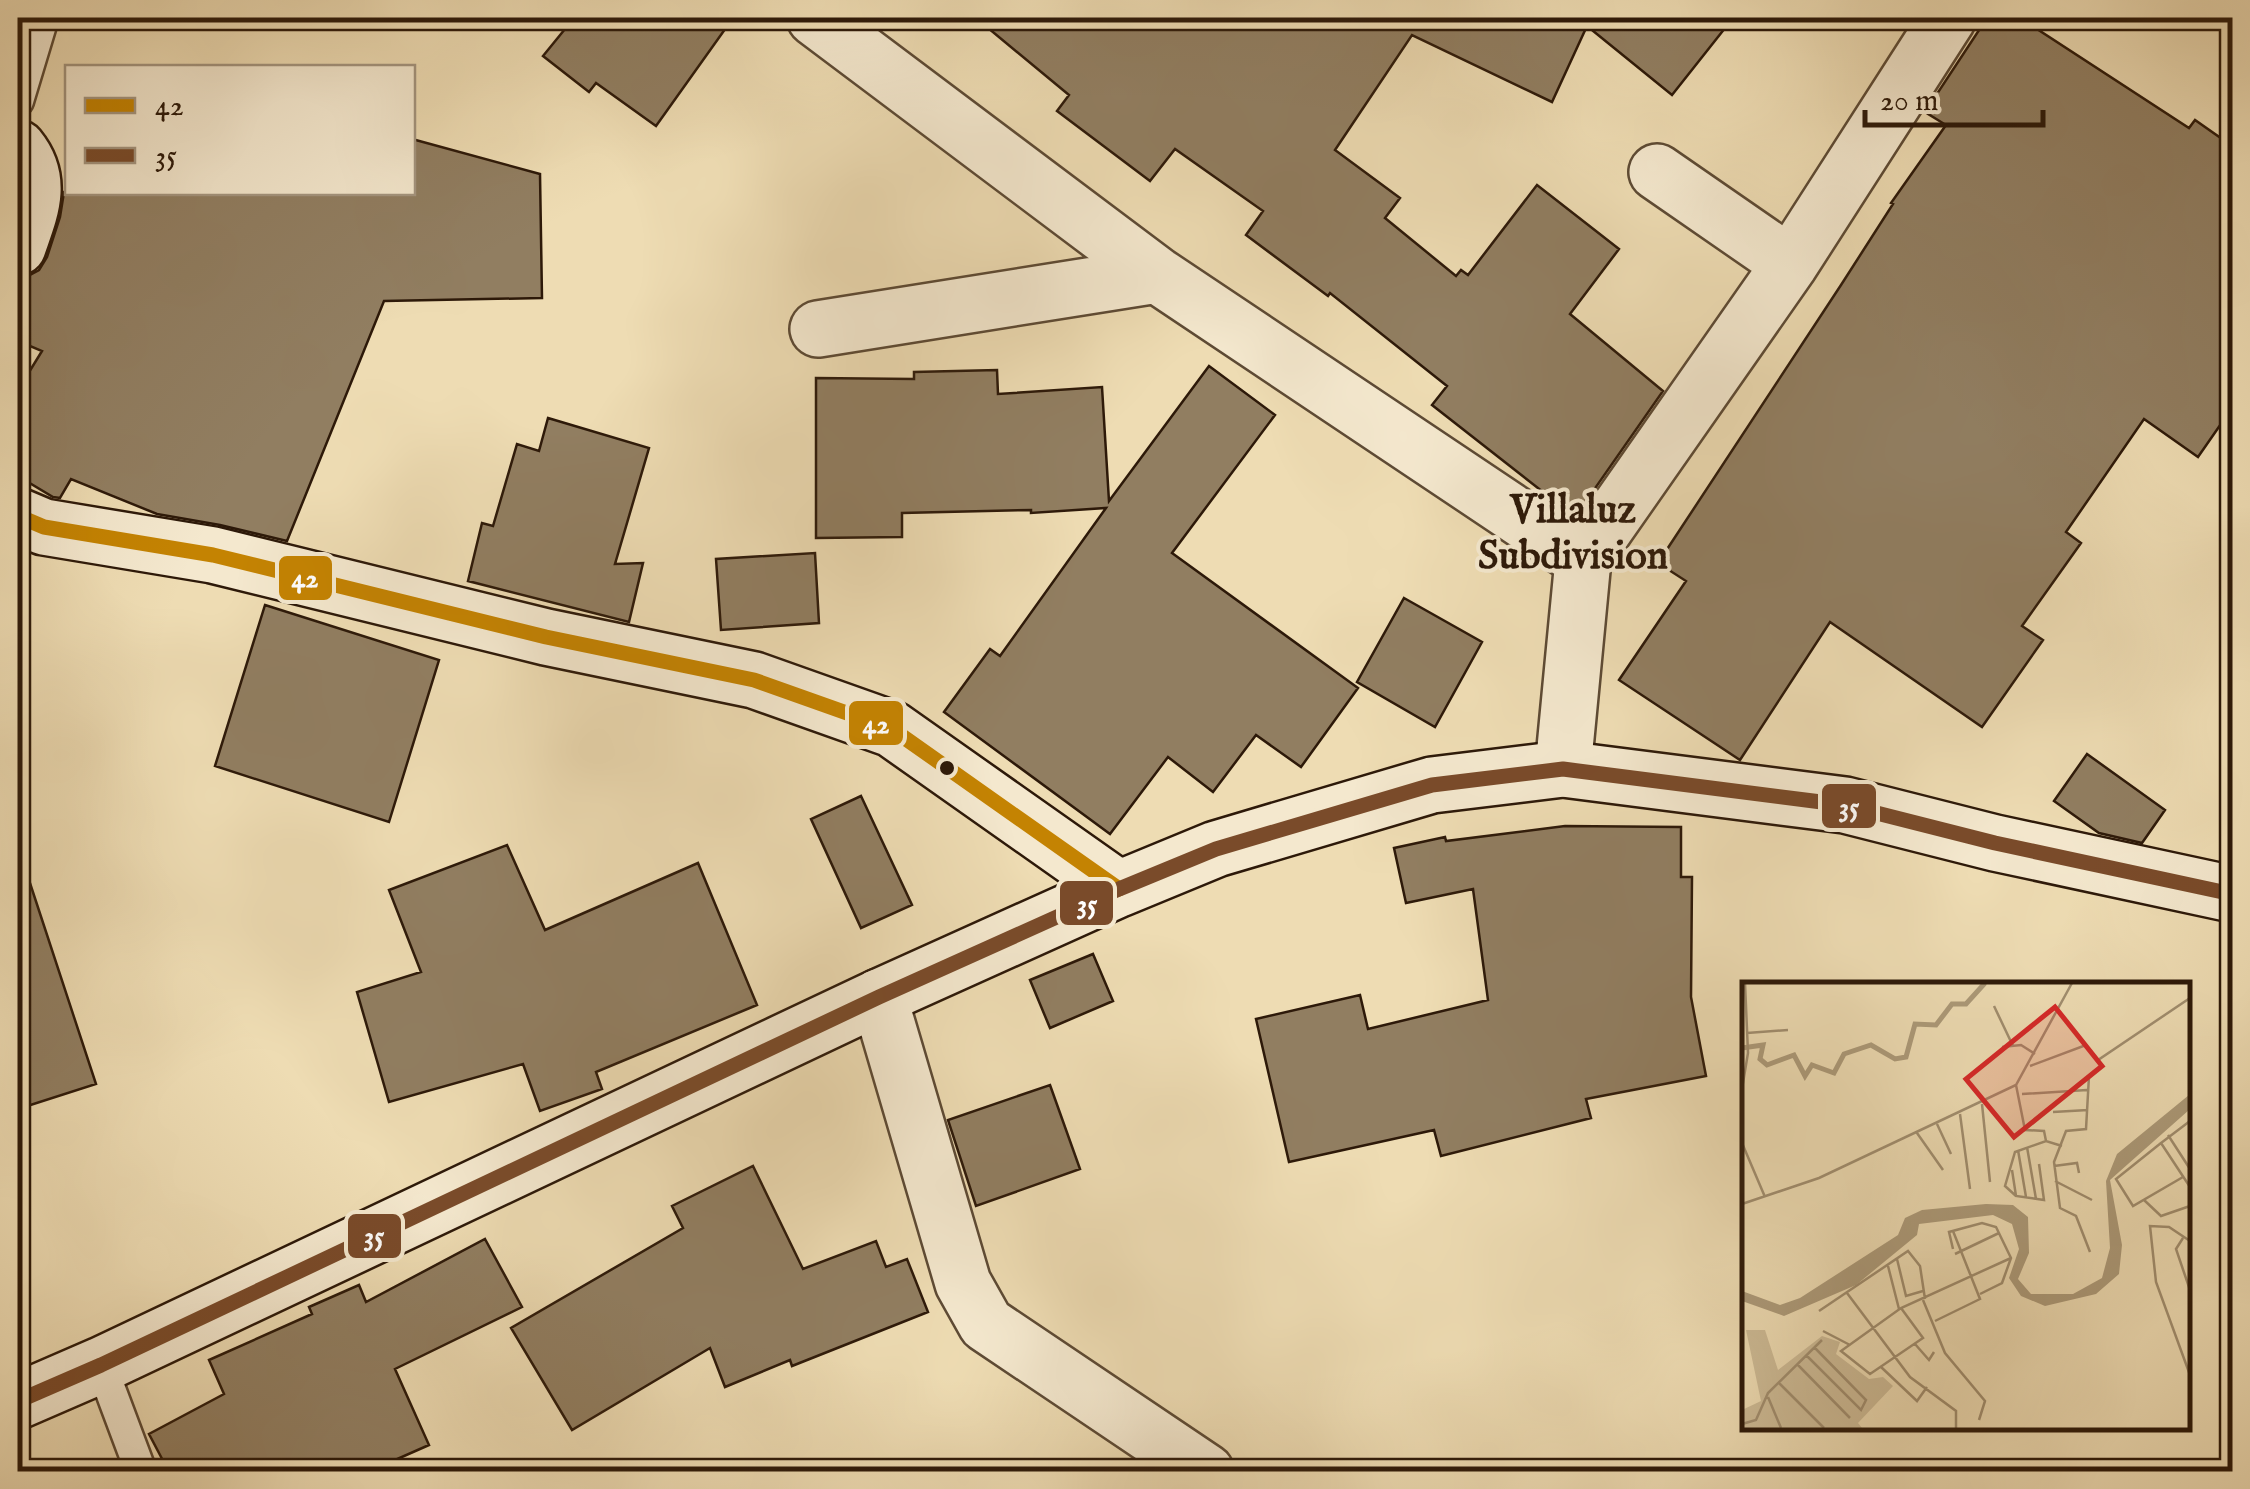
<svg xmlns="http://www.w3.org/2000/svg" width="2250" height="1489" font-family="'IM FELL English',serif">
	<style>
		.building { fill: #917e61; stroke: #2d1909; stroke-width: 2.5 }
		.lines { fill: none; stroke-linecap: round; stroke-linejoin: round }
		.lane-casing { stroke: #5d4a34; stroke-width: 35 }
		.street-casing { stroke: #5d4a34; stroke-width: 60 }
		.secondary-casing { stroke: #2d1909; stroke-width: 60 }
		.lane { stroke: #f4e8ce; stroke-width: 30 }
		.street { stroke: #f4e8ce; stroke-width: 55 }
		.secondary { stroke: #f4e8ce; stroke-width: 55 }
		.bus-1-casing { stroke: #f4e8ce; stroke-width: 22 }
		.bus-2-casing { stroke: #f4e8ce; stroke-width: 22 }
		.bus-1 { stroke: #c48302; stroke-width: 15 }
		.bus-2 { stroke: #7a4b2a; stroke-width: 15 }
		.bus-dot { fill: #2d1909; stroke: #f4e8ce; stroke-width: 4 }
		.labels { text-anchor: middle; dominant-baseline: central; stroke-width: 8; stroke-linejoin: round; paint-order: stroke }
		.neighbourhood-label { font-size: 40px; font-weight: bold; fill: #2d1909; stroke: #f4e8ce }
		.inset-river { fill: none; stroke: #ac9a79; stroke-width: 5 }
		.inset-road { fill: none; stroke: #a18e6f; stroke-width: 2.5 }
		.view { fill: #d62828; fill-opacity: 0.15; stroke: #d62828; stroke-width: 5 }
		.inset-edge { fill: none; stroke: #2d1909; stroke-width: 5 }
		.line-badge { stroke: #f4e8ce; stroke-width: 4 }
		.badge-label { font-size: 28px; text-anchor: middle; font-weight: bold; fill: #fff }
	</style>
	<rect width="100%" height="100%" fill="#eedcb3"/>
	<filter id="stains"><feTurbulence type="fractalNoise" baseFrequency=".002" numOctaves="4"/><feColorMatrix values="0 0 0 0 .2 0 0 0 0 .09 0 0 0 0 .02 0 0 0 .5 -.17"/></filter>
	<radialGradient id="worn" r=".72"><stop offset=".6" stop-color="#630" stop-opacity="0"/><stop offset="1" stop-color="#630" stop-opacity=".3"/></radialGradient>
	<path class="building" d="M574,18H733L656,126L596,83L589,92L543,56Z
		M976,18H1733L1672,95L1587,26L1552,102L1412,35L1335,150L1400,198L1385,218L1456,276L1461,270L1468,275L1537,185L1619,249L1570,314L1663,391L1575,517L1432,405L1447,386L1330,293L1328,296L1246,235L1263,211L1175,149L1150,181L1057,111L1069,95Z
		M1987,18H2020L2189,128L2195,120L2232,146V408L2198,457L2144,419L2066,532L2081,543L2022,626L2043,640L1982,727L1830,622L1740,760L1619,680L1686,581L1658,563L1841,285L1893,204L1891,203L1946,125L1925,112Z
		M412,139L540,174L542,298L384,301L287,541L220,525L157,514L71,479L60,498L53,497L18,476V390L42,351L18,341V307L30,275L39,270L47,257L60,217L64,192H412Z
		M1209,366L1275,415L1172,553L1358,688L1301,767L1256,735L1213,792L1168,757L1110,834L944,712L990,649L1000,656L1106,508L1031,513V510L902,513V537L816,538V378L914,379V372L997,370L998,394L1102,387L1109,501Z
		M548,418L649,448L615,564L643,563L629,622L468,581L482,523L493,526L517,444L539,451Z
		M815,553L819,623L721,630L716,559Z
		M1404,598L1482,642L1435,727L1357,682Z
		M265,605L439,660L389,822L215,766Z
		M2087,754L2165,810L2142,843L2099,833L2054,801Z
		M861,796L912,905L861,928L811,819Z
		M1565,826L1681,827V877H1692L1691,997L1706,1076L1586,1099L1591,1118L1441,1156L1434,1130L1289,1162L1256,1019L1360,995L1368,1029L1488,1000L1473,889L1406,903L1394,848L1445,837L1446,841Z
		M507,845L545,930L698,863L757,1005L596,1072L602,1089L540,1111L523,1064L389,1102L357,992L421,972L389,890Z
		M27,874L96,1084L18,1109V876Z
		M1093,954L1113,1001L1050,1028L1030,980Z
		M1050,1085L1080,1169L976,1206L948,1120Z
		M753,1166L803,1269L876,1241L886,1267L907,1259L928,1312L792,1366L790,1360L725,1387L710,1348L572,1430L511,1328L683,1228L672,1206Z
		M485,1239L522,1307L395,1369L429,1445L368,1472H169L149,1434L224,1394L209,1360L312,1314L309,1307L359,1285L366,1302Z"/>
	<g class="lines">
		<g class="lane-casing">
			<path id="lane" d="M18,101L43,18
				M101,1365L141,1472"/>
		</g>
		<g class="street-casing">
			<path id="street" d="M815,18L1157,275L1583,560
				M1657,172L1790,264
				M818,329L1157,275
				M1563,769L1583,560L1790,264L1948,18
				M879,997L963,1283L986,1324L1206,1472"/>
		</g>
		<g class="secondary-casing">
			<path id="secondary" d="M18,148C45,181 30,212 18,247
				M18,516L44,527L213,555L546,637L754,680L892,729L1119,889
				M18,1401L101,1365L879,997L1119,889L1216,849L1432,785L1563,769L1845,805L1995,843L2232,894"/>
		</g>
		<use href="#lane" class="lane"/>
		<use href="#street" class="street"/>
		<use href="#secondary" class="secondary"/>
		<g class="bus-1-casing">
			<path id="bus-1" d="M18,516L44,527L213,555L546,637L754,680L892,729L1119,889"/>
		</g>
		<g class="bus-2-casing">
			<path id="bus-2" d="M18,1401L101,1365L879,997L1119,889L1216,849L1432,785L1563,769L1845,805L1995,843L2232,894"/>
		</g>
		<use href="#bus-1" class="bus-1"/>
		<use href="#bus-2" class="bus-2"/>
	</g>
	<circle class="bus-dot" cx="947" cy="768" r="9"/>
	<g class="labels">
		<g class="neighbourhood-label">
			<text x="1573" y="511">Villaluz<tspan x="1573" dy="46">Subdivision</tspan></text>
		</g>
	</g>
	<g transform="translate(1742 982)">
		<rect width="448" height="448" fill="#eedcb3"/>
		<path d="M4,348H23L36,388L80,354L98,360L94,372L127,397L141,395L151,404L116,441L120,446H0V428L19,419Z" fill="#cdbb96"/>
		<path d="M447,113V128L368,198L380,263L377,292L354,312L303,324L279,314L267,296L277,267L270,242L251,233L177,242L175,253L114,303L42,334L0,319V309L38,323L58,316L156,253L163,236L180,228L244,222L271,223L286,235L287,271L276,297L289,312H331L360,296L368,266L364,199L375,172Z" fill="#ac9a79"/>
		<path class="inset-river" d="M0,66L21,63L18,77L25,83L52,73L63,94L70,83L92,91L102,72L129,63L153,77L164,75L173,42L194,43L210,22H224L243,1"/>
		<path class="inset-road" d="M252,24L271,64M5,51L46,48M260,65L279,63L293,72M288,84L344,63L356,78L448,16M347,94L344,147L324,149L312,180L318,226L334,234L348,270M274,103L283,148L302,149L304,159M0,107L6,71L3,1M280,112L345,108M240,122L248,200M311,130L346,128M218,132L228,207M448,139L419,161L448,205M195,142L209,172M175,151L201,188M426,153L448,187M0,161L23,215M419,161L374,197L391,224L441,195M285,165L294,217M276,168L284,215M312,184L335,181L337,191M270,188L274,214L302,218L297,182M313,199L350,218M274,214L263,204L273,170L304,159L320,164M402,218L419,234L448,224M0,222L77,196L274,103L330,1M441,256L434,267L448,308M448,259L427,245L408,244L414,300L448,393M211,267L207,250L240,241L254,245L269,276L260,301L238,312M213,272L257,251M155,277L164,314L181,309M146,284L157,327M105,311L168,395L214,429V446M181,318L203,371L243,419L237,438M159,326L181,356L128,392L99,369L159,326L269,276M77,329L166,269L178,284L183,317M193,339L238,317L211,249M81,349L108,363M173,362L187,378L192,370M64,373L119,428L124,418L72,365M55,382L108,436M139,385L175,419L185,405M37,401L82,446M26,415L39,446M0,442L14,438L26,411L80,358"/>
		<path class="view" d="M313,25L360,84L272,155L224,97Z"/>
		<rect width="448" height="448" class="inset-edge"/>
	</g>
	<g class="line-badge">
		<rect x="277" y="554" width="57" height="48" rx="10" fill="#c48302"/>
		<rect x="847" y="699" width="58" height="48" rx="10" fill="#c48302"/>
		<rect x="1820" y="782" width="58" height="48" rx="10" fill="#7a4b2a"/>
		<rect x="1058" y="879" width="57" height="48" rx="10" fill="#7a4b2a"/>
		<rect x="346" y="1212" width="57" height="48" rx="10" fill="#7a4b2a"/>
	</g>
	<g class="badge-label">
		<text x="305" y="587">42</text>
		<text x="876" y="733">42</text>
		<text x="1849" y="816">35</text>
		<text x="1087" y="913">35</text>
		<text x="374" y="1245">35</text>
	</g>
	<rect width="2250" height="1489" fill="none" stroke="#eedcb3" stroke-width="60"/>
	<rect x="20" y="20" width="2210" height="1449" fill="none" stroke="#2d1909" stroke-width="5"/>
	<rect x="30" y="30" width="2190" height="1429" fill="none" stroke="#2d1909" stroke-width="2.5"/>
	<rect x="65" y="65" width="350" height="130" fill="#f4e8ce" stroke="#a4957f" stroke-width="2.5"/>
	<rect x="85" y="98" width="50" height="15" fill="#c48302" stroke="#a4957f" stroke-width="2.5"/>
	<text x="155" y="115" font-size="30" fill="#2d1909">42</text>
	<rect x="85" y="148" width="50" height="15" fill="#7a4b2a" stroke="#a4957f" stroke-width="2.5"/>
	<text x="155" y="165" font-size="30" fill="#2d1909">35</text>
	<path d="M1865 110v15h178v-15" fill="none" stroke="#2d1909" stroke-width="5"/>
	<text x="1880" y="110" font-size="30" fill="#2d1909" stroke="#f4e8ce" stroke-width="8" paint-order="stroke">20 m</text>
	<rect width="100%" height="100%" filter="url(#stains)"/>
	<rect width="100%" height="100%" fill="url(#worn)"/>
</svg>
